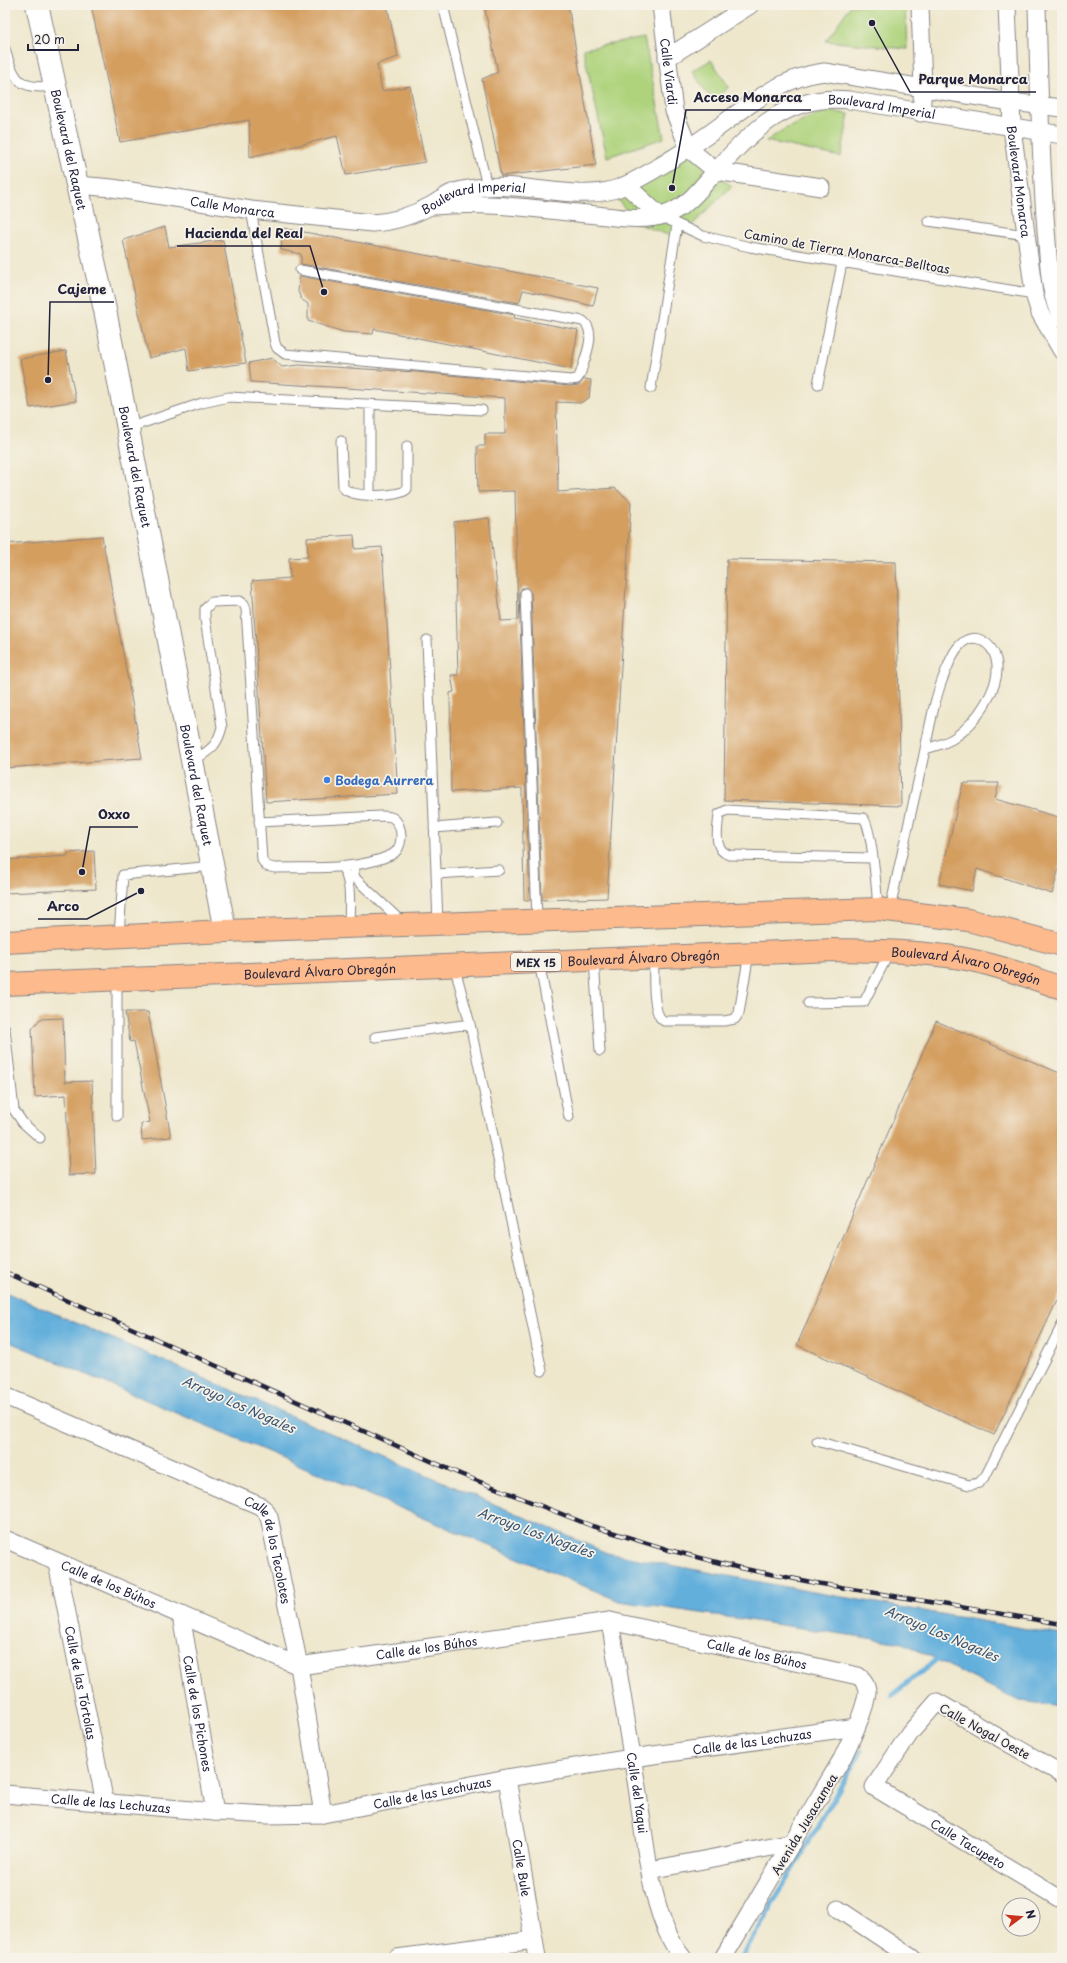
<svg xmlns="http://www.w3.org/2000/svg" width="1067" height="1963" font-family="'Playpen Sans',sans-serif">
	<style>
		.green { fill: #aed37c; stroke: #687a5c }
		.water { fill: #62afdc; stroke: #42688c }
		.lines { fill: none; stroke-linecap: round; stroke-linejoin: round }
		.stream { stroke: #62afdc; stroke-width: 5 }
		.building { fill: #d49e5f }
		.service-casing { stroke: #888484; stroke-width: 11 }
		.minor-casing { stroke: #888484; stroke-width: 19 }
		.tertiary-casing { stroke: #888484; stroke-width: 24 }
		.trunk-casing { stroke: #888484; stroke-width: 24 }
		.service { stroke: #fff; stroke-width: 9 }
		.minor { stroke: #fff; stroke-width: 17 }
		.tertiary { stroke: #fff; stroke-width: 22 }
		.trunk { stroke: #fcba8d; stroke-width: 22 }
		.rail-casing { stroke: #22223b; stroke-width: 4.5 }
		.rail { stroke: #f7f3e8; stroke-width: 3; stroke-dasharray: 9; stroke-linecap: butt }
		.shop-dot { fill: #3f7fe0; stroke: #f7f3e8; stroke-width: 1.5 }
		.labels { text-anchor: middle; dominant-baseline: central; stroke-width: 3.5; stroke-linejoin: round; paint-order: stroke }
		.shield { fill: #f7f3e8; stroke: #62616f; stroke-width: 1 }
		.shield-label { font-size: 11px; font-weight: bold; fill: #22223b }
		.street-label { font-size: 12px; fill: #22223b; stroke: #f7f3e8 }
		.shop-label { font-size: 12px; font-weight: bold; fill: #366cbe; stroke: #f7f3e8; text-anchor: start }
		.water-label { font-size: 13px; font-style: italic; fill: #385373; stroke: #f7f3e8 }
		.leader { fill: none; stroke: #22223b; stroke-width: 1.5 }
		.callout-dot { fill: #22223b; stroke: #f7f3e8; stroke-width: 1.5 }
		.callout-label { font-size: 13px; text-anchor: middle; font-weight: bold; fill: #22223b; stroke: #f7f3e8; stroke-width: 3.5; stroke-linejoin: round; paint-order: stroke }
	</style>
	<rect width="100%" height="100%" fill="#f7f3e8"/>
	<filter id="ink" filterUnits="userSpaceOnUse"><feTurbulence type="fractalNoise" baseFrequency=".025" numOctaves="2"/><feDisplacementMap in="SourceGraphic" scale="8" xChannelSelector="R" yChannelSelector="G"/><feConvolveMatrix kernelMatrix="1 2 1 2 8 2 1 2 1" color-interpolation-filters="sRGB"/></filter>
	<filter id="wash" filterUnits="userSpaceOnUse"><feTurbulence type="fractalNoise" baseFrequency=".012" numOctaves="4" result="noise"/><feDisplacementMap in="SourceGraphic" scale="16" xChannelSelector="R" yChannelSelector="G"/><feGaussianBlur stdDeviation="0.9" result="paint"/><feColorMatrix in="noise" values="0 0 0 0 0 0 0 0 0 0 0 0 0 0 0 0 0 1.4 0 .05"/><feComposite in="paint" operator="in"/></filter>
	<g filter="url(#wash)">
		<rect width="100%" height="100%" fill="#eee7cc"/>
		<path class="green" d="M851,5H905L907,49L826,41Z
			M644,38L664,138L607,157L583,49Z
			M711,60L729,87L713,102L692,71Z
			M825,111L849,114L841,157L766,141L783,130Z
			M686,137L715,175L732,186L678,239L636,223L610,190Z"/>
		<path class="water" d="M5,1292L607,1553L813,1592L1062,1635V1706L1019,1701L903,1643L619,1601L5,1340Z"/>
		<g class="lines">
			<path class="stream" d="M892,1695L941,1656
				M741,1958L861,1751"/>
		</g>
		<g id="blocks">
			<path class="building" d="M91,5H387L398,57L377,64L382,91L410,86L425,162L346,175L337,136L250,157L249,120L120,142Z
				M484,5H568L596,165L501,176L482,79L498,72Z
				M165,227L169,247L223,240L246,363L189,371L186,348L149,358L123,240Z
				M283,228L598,288L593,306L523,290L519,303L301,264V254L281,250Z
				M300,276L515,315L514,318L578,330L571,369L374,329L373,334L344,332L308,321V304L301,299L298,291Z
				M66,351L76,401L30,408L20,359Z
				M272,358L282,367L299,365L416,372L570,386L579,385L584,379L591,380L589,398L580,403L556,402L558,492L615,488L631,502L607,898L542,900L531,593L527,588H522L519,593L530,900H524L522,788L451,792L450,693L454,692L451,675H458L454,522L489,518L501,621L518,620L515,491L478,492L477,446H485V434H505V398L251,382L249,363Z
				M354,535L355,549L382,547L398,794L266,802L252,581L290,578L289,558L308,557L307,538Z
				M102,536L142,758L5,768V544Z
				M727,559L896,562L901,806L724,800Z
				M963,783H999L995,799L1062,818V864H1060L1052,894L977,869L972,891L939,884Z
				M94,851L96,889L5,893V860L68,856V853Z
				M125,1012H148L171,1137L142,1140L141,1124L150,1122L134,1041L130,1042Z
				M63,1018L65,1082L92,1081L96,1174L69,1175L66,1095L35,1097L32,1029L40,1019Z
				M936,1021L1062,1074V1290L994,1435L797,1345Z"/>
		</g>
	</g>
	<g filter="url(#ink)">
		<use href="#blocks" fill-opacity="0" stroke="#888484" stroke-width="1"/>
		<g class="lines">
			<g class="service-casing">
				<path id="service" d="M443,5L487,186
					M5,49C14,82 21,90 55,86
					M251,210L275,343L277,348L285,354L571,380L577,379L580,375C584,360 598,332 583,321L300,270
					M660,216L703,236L750,247L1034,294
					M928,221L1026,235
					M818,384L842,263
					M651,388L677,225
					M128,428L202,403L229,397L482,410
					M341,441L343,487C349,498 399,498 407,489V446
					M370,496V404
					M525,593L537,920
					M427,640L438,923
					M193,761C210,750 217,747 222,727L205,619V609L212,602L240,601L244,604L246,609L262,860L266,866L275,868C313,867 355,871 391,855C404,849 404,826 393,818C390,816 384,816 381,816L259,822
					M434,828L497,823
					M872,858L729,855C712,849 718,828 719,814L727,810L863,818C872,824 877,895 878,909
					M341,866C353,881 349,908 349,926
					M354,866V875L356,879L402,922
					M436,874L499,870
					M890,910C900,860 912,810 923,759C930,727 934,696 948,666C951,658 954,651 960,645C974,630 992,643 996,659C1003,686 975,724 954,738C945,744 935,746 925,749
					M119,936L123,875L212,866
					M654,957C654,972 651,1015 664,1021H724L735,1019L739,1013L749,953
					M594,960L600,1051
					M539,962L569,1117
					M454,965L470,1024L542,1371
					M808,1003L864,1002L890,951
					M5,1029L14,1110L23,1123L40,1138
					M375,1037L470,1024
					M117,1116V979
					M817,1441L969,1485L979,1483L986,1475L1062,1325"/>
			</g>
			<g class="minor-casing">
				<g id="minor">
					<path id="s1" d="M661,5L674,111L689,149L716,171L821,187"/>
					<path d="M920,5L923,88L921,113"/>
					<path id="s2" d="M1007,5L1012,128L1034,294L1040,313L1062,351"/>
					<path d="M1037,5C1039,80 1040,155 1046,230C1049,260 1048,293 1062,319"/>
					<path d="M667,58L750,5"/>
					<path id="s3" d="M78,185L112,188L251,210L372,223C393,222 412,216 432,205C439,201 445,196 452,193C462,189 474,188 485,187C530,182 585,205 626,185C655,171 682,153 709,134C746,108 777,78 824,72L1011,102L1062,108"/>
					<path d="M626,185L660,216"/>
					<path id="s4" d="M433,206C484,201 536,209 587,214C612,216 642,223 667,214C690,205 701,187 717,170C753,129 790,93 849,100L1062,135"/>
					<path id="s5" d="M5,1396L260,1506L265,1510L269,1517L272,1531L299,1666L323,1814"/>
					<path id="s6" d="M5,1539L299,1666L610,1621L858,1676C864,1680 867,1685 867,1692C866,1709 850,1742 842,1759L723,1958"/>
					<path id="s7" d="M57,1563L105,1803"/>
					<path id="s8" d="M181,1615L215,1812"/>
					<path id="s9" d="M610,1621C619,1677 628,1732 637,1787C645,1837 650,1919 683,1958"/>
					<path id="s10" d="M1062,1774L937,1702L910,1733L874,1787L1062,1900"/>
					<path id="s11" d="M507,1778L537,1958"/>
					<path id="s12" d="M5,1794L215,1812L269,1815L323,1814L507,1778L632,1758L856,1727"/>
					<path d="M650,1870L793,1843"/>
					<path d="M838,1909L912,1958"/>
					<path d="M397,1958L534,1940"/>
				</g>
			</g>
			<g class="tertiary-casing">
				<g id="tertiary">
					<path id="s13" d="M37,5L105,310L225,931"/>
				</g>
			</g>
			<g class="trunk-casing">
				<g id="trunk">
					<path d="M5,942L225,931L878,909L968,920L1062,945"/>
					<path id="s14" d="M5,984L833,950C875,951 918,951 960,958C995,964 1029,977 1062,988"/>
				</g>
			</g>
			<use href="#service" class="service"/>
			<use href="#minor" class="minor"/>
			<use href="#tertiary" class="tertiary"/>
			<use href="#trunk" class="trunk"/>
			<g class="rail-casing">
				<path id="rail" d="M5,1272L460,1474L592,1526L669,1550L740,1568L816,1583L1062,1624"/>
			</g>
			<use href="#rail" class="rail"/>
		</g>
	</g>
	<circle class="shop-dot" cx="327" cy="780" r="4"/>
	<g class="labels">
		<rect class="shield" x="511" y="953" width="50" height="18" rx="3"/>
		<g class="shield-label">
			<text x="536" y="962">MEX 15</text>
		</g>
		<g class="street-label">
			<text stroke="none"><textPath href="#s1" startOffset="67">Calle Viardi</textPath></text>
			<text stroke="none"><textPath href="#s4" startOffset="492">Boulevard Imperial</textPath></text>
			<text stroke="none"><textPath href="#s13" startOffset="148">Boulevard del Raquet</textPath></text>
			<text stroke="none"><textPath href="#s2" startOffset="177">Boulevard Monarca</textPath></text>
			<text stroke="none"><textPath href="#s3" startOffset="403">Boulevard Imperial</textPath></text>
			<text stroke="none"><textPath href="#s3" startOffset="156">Calle Monarca</textPath></text>
			<text transform="translate(847 251) rotate(10)">Camino de Tierra Monarca-Belltoas</text>
			<text stroke="none"><textPath href="#s13" startOffset="472">Boulevard del Raquet</textPath></text>
			<text stroke="none"><textPath href="#s13" startOffset="796">Boulevard del Raquet</textPath></text>
			<text stroke="none"><textPath href="#s14" startOffset="639">Boulevard Álvaro Obregón</textPath></text>
			<text stroke="none"><textPath href="#s14" startOffset="963">Boulevard Álvaro Obregón</textPath></text>
			<text stroke="none"><textPath href="#s14" startOffset="315">Boulevard Álvaro Obregón</textPath></text>
			<text stroke="none"><textPath href="#s5" startOffset="321">Calle de los Tecolotes</textPath></text>
			<text stroke="none"><textPath href="#s6" startOffset="113">Calle de los Búhos</textPath></text>
			<text stroke="none"><textPath href="#s6" startOffset="449">Calle de los Búhos</textPath></text>
			<text stroke="none"><textPath href="#s6" startOffset="785">Calle de los Búhos</textPath></text>
			<text stroke="none"><textPath href="#s7" startOffset="122">Calle de las Tórtolas</textPath></text>
			<text stroke="none"><textPath href="#s8" startOffset="100">Calle de los Pichones</textPath></text>
			<text transform="translate(985 1731) rotate(29)">Calle Nogal Oeste</text>
			<text stroke="none"><textPath href="#s12" startOffset="754">Calle de las Lechuzas</textPath></text>
			<text stroke="none"><textPath href="#s12" startOffset="430">Calle de las Lechuzas</textPath></text>
			<text stroke="none"><textPath href="#s9" startOffset="174">Calle del Yaqui</textPath></text>
			<text stroke="none"><textPath href="#s12" startOffset="106">Calle de las Lechuzas</textPath></text>
			<text transform="translate(804 1824) rotate(-59)">Avenida Jusacamea</text>
			<text stroke="none"><textPath href="#s10" startOffset="360">Calle Tacupeto</textPath></text>
			<text stroke="none"><textPath href="#s11" startOffset="91">Calle Bule</textPath></text>
		</g>
		<g class="shop-label">
			<text x="335" y="780">Bodega Aurrera</text>
		</g>
		<g class="water-label">
			<text transform="translate(239 1404) rotate(24)">Arroyo Los Nogales</text>
			<text transform="translate(536 1532) rotate(20)">Arroyo Los Nogales</text>
			<text transform="translate(942 1633) rotate(23)">Arroyo Los Nogales</text>
		</g>
	</g>
	<path class="leader" d="M872 23L910 92H1036M672 188L686 110H811M324 292L310 246H177M48 380L50 302H114M82 872L90 827H138M141 891L87 919H38"/>
	<g class="callout-dot">
		<circle cx="872" cy="23" r="4"/>
		<circle cx="672" cy="188" r="4"/>
		<circle cx="324" cy="292" r="4"/>
		<circle cx="48" cy="380" r="4"/>
		<circle cx="82" cy="872" r="4"/>
		<circle cx="141" cy="891" r="4"/>
	</g>
	<g class="callout-label">
		<text x="973" y="84">Parque Monarca</text>
		<text x="748" y="102">Acceso Monarca</text>
		<text x="244" y="238">Hacienda del Real</text>
		<text x="82" y="294">Cajeme</text>
		<text x="114" y="819">Oxxo</text>
		<text x="63" y="911">Arco</text>
	</g>
	<rect width="1067" height="1963" fill="none" stroke="#f7f3e8" stroke-width="20"/>
	<g transform="translate(1021 1917) rotate(74)"><circle r="19" fill="#f7f3e8" stroke="#a29fa3"/>
	<path d="M0-3L7 15L0 10L-7 15Z" fill="#c8321e"/>
	<text y="-6" font-size="11" font-weight="bold" text-anchor="middle" fill="#22223b">N</text>
	</g>
	<path d="M28 44v6h50v-6" fill="none" stroke="#22223b" stroke-width="2"/>
	<text x="34" y="44" font-size="12" fill="#22223b" stroke="#f7f3e8" stroke-width="3" paint-order="stroke">20 m</text>
</svg>
